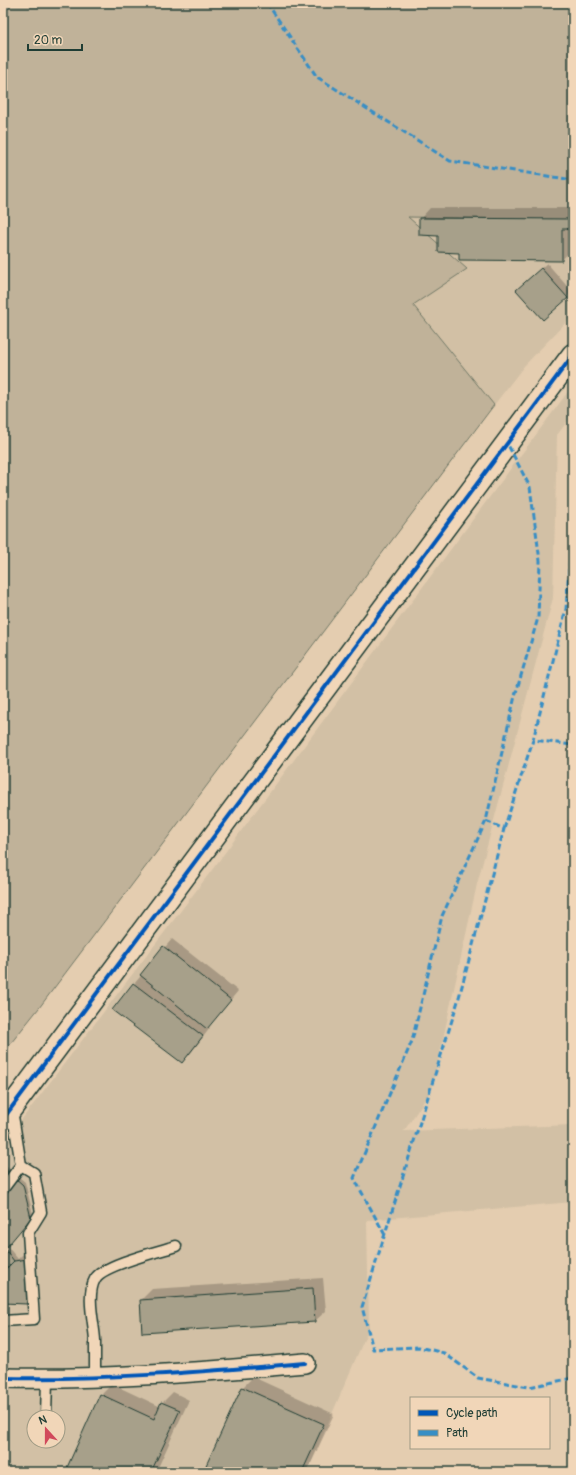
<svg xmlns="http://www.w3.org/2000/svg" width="576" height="1475" font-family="Pangolin,sans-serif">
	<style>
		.built { fill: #d2c0a5; fill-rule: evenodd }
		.green { fill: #c0b299; stroke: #707866 }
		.shadow { fill: #0003 }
		.building { fill: #a7a08a; stroke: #1f3d34 }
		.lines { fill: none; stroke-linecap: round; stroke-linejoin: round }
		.service-casing { stroke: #1f3d34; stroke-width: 13 }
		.minor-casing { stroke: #1f3d34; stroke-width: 22 }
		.primary-casing { stroke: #1f3d34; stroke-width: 25 }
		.service { stroke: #f1d6b8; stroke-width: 10 }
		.minor { stroke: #f1d6b8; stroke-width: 19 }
		.primary { stroke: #f1d6b8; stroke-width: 22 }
		.quiet { stroke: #378ec5; stroke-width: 3; stroke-dasharray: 6 3; stroke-linecap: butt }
		.cycleway-casing { stroke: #f1d6b8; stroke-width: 6 }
		.cycleway { stroke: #0057b8; stroke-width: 4 }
	</style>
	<rect width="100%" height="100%" fill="#e4cdb0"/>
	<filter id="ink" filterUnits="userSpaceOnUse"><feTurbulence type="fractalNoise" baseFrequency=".025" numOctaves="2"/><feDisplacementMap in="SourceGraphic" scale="8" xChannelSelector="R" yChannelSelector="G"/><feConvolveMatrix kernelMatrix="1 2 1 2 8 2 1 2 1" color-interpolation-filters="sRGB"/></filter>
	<g filter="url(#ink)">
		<path class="built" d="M408,217L573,220V315L524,366L494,405L412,305Z
			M573,385V414L557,435L553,598L477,884L432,1089L404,1131L573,1125V1202L367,1220L369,1328L307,1472H3V1144L218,862ZM34,1417H58V1441H34Z"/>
		<path class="green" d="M3,3H573V220L408,217L467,269L413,305L494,405L39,1008L3,1053Z"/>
		<path class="shadow" d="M430,208H573L572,249L562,260L460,252L420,219Z
			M547,263L572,292L567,297L523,284Z
			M172,939L238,991L208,1027L210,1028L190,1054L182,1062L134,984Z
			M7,1167L25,1182L33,1214L7,1246L18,1259L24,1253L34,1251L35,1294L27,1303L3,1302V1219L7,1215L3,1202V1171Z
			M323,1278L326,1311L315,1321L143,1332L141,1300L152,1289Z
			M253,1377L334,1414L307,1472H204L242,1388Z
			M112,1384L161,1407L162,1403L173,1392L189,1400L156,1472H66L101,1395Z"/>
		<path class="building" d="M419,218L573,219V229H562V261L459,260V253L438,252V236L419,235Z
			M541,268L568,298L543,320L516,290Z
			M163,946L231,1000L207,1029L140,975Z
			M133,983L203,1036L182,1063L112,1010Z
			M4,1168L23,1185L31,1218L5,1249L14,1261L3,1272V1217L5,1215L3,1204Z
			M27,1259V1304L3,1303V1272L14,1261Z
			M313,1288L315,1322L142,1333L140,1300Z
			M242,1387L324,1424L302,1472H203Z
			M100,1394L154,1419L161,1402L180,1410L151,1472H65Z"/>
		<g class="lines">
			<g class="service-casing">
				<path id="service" d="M3,1189L21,1165L12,1110
					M3,1321L34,1319L28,1233L41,1212L34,1173L21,1165
					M95,1377C95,1365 95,1352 95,1340C94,1323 86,1295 95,1279C102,1265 160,1251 176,1246
					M46,1417L47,1379"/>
			</g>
			<g class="minor-casing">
				<path id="minor" d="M3,1378C104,1380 204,1372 305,1363"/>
			</g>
			<g class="primary-casing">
				<path id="primary" d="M3,1119L573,355"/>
			</g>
			<use href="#service" class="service"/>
			<use href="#minor" class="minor"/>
			<use href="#primary" class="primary"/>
			<path class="quiet" d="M267,3L317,77L450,161L573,180
				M573,515L566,609L533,740L573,745
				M486,821L504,829L458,1001L362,1307L373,1349L419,1347L444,1353L478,1378L529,1387L573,1378
				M504,829L533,740
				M385,1235L354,1178L412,1041L442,916L486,821L515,696L538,618L540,561L530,487L507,443"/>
			<g class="cycleway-casing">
				<path id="cycleway" d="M3,1119L573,355
					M3,1378C104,1380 204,1372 305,1363"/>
			</g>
			<use href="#cycleway" class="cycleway"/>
		</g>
	</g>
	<rect width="576" height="1475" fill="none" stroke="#f1d6b8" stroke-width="16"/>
	<rect x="8" y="8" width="560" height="1459" fill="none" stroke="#1f3d34" stroke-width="1.5" filter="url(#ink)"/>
	<rect x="410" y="1397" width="140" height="52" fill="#f1d6b8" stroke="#9d9983"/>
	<rect x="418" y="1410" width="20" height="6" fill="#0057b8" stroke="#9d9983"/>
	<text x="446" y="1417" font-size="12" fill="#1f3d34">Cycle path</text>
	<rect x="418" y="1430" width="20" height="6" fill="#378ec5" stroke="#9d9983"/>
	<text x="446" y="1437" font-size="12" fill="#1f3d34">Path</text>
	<g transform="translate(46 1429) rotate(339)"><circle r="19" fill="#f1d6b8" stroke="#9d9983"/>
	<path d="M0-3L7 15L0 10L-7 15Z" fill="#d1495b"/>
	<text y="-6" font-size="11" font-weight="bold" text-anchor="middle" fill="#1f3d34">N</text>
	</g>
	<path d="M28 44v6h54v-6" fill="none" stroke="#1f3d34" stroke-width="2"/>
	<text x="34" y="44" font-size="12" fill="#1f3d34" stroke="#f1d6b8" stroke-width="3" paint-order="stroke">20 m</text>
</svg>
